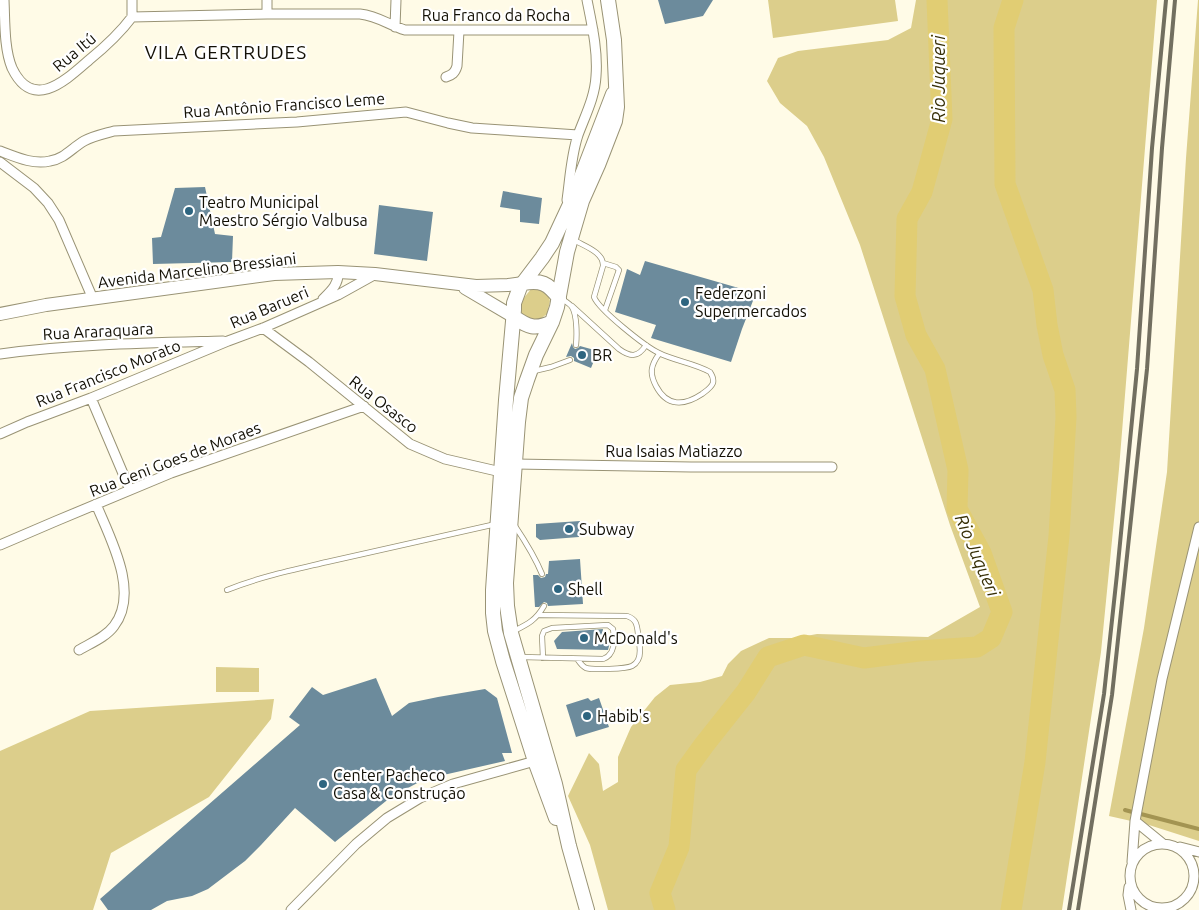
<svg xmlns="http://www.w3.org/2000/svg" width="1199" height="910" font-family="Ubuntu,sans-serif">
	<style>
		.green { fill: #dcce8b }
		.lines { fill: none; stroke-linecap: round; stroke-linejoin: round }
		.stream { stroke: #a39452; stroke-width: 4 }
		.river { stroke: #e1cd73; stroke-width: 21 }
		.building { fill: #6c8b9c }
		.lane-casing { stroke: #999375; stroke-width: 6 }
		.street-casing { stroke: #999375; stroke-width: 11 }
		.secondary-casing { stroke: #999375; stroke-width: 14 }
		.primary-casing { stroke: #999375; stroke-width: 16 }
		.lane { stroke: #fff; stroke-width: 4.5 }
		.street { stroke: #fff; stroke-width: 9 }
		.secondary { stroke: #fff; stroke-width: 12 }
		.primary { stroke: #fff; stroke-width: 14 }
		.rail { stroke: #726f60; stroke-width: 4 }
		.poi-dot { fill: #2e6580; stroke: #fff; stroke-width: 2 }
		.labels { text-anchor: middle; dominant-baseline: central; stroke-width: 4.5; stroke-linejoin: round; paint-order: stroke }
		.street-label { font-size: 16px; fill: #131005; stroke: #fff }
		.poi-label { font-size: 16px; fill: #131005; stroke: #fff; text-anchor: start }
		.water-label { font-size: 18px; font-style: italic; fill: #383008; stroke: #fff }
		.quarter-label { font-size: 19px; letter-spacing: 1px; fill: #131005; stroke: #fff }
	</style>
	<rect width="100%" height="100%" fill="#fffbe7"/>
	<path class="green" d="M768,0H895L898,21L773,38Z
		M916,0H1157L1119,469L1101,652L1062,910H608L590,845L568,796L589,753L599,764L603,791L618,782V757L631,727L655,697L670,685L700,682L722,676L728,664L741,651L769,638H795L817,634L928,637L980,607L950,525L860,245L824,157L807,126L780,103L767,81L778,58L798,51L888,40L911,28Z
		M1198,0H1199V841L1149,825L1109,816L1144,628L1167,472L1186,158Z
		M531,289H540L547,292L550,301L547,314L536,322L526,321L520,311L523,299Z
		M216,667L259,668V692H216Z
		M274,699L271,719L209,797L111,853L93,910H0V751L90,711Z"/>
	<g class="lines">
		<path class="stream" d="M1125,810L1136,813
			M1137,813L1199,829"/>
		<path class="river" d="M665,910L660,893L679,847L686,770L704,745L746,692L768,657L804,645L864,658L919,651L977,647L991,638L1002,612L981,553L957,509L958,470L935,369L916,335L905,296L907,219L922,192L942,119L937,0
			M1011,910L1035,762L1059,536L1066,417L1065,390L1053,355L1047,325L1043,290L1005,184L1004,28L1013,0"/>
	</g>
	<path class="building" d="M658,0H713L703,16L665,24Z
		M205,187L215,234L233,236L232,262L153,264L152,238L161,237L175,188Z
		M503,191L542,198L539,224L520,222V210L500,207Z
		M379,205L433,212L427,261L374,254Z
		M645,261L756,293L742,329L731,362L651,338L656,325L615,312L627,269L640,275Z
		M572,343L573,347L575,349L578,348L580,346L598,351L591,368L574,361V358L571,356L566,357Z
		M580,521L579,537L540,540L536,537V524Z
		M580,559L583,604L548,606L547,603L544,602L539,607H535L533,575H538L541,578L545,577L546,574H548L549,561Z
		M603,629L602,635H610V642L608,650L557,649L554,641L562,632Z
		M376,678L392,716L409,703L438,697L485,689L497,698L512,753H502L505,761L439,776L438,772L391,797L335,842L295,808L261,845L245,861L208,889L192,896L167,901L151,910H108L100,899L300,725L289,717L312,687L323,695Z
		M588,698L591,701L599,698L609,727L576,737L566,705Z"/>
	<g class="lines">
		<g class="lane-casing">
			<path id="lane" d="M574,240C584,246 604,252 603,266L594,297C599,310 646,347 659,353C675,361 694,363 710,372C712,375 714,379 713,383C711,388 706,391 702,394C684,406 667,407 656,386C649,373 651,365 659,354
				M603,263L616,267L619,270L605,310
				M562,299C565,301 570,304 572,307C577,315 577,335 576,345
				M572,306L619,349C630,357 638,358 646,345
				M534,371L551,367L570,360
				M515,526C525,541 535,557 542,574
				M227,590C259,577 293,570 327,562C383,549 440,537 496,524
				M539,615L627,616C636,619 637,624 638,634C639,642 642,653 638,660C637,662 634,665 632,666C626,669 593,670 586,668C582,666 580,663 578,660
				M514,631C528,624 536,620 544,606
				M521,657L603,659C615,655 615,640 613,629L608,625L552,628L544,631L542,636L543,658"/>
		</g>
		<g class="street-casing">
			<path id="street" d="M4,0C5,21 4,49 12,68C33,112 66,80 89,60C105,47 120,33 132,17
				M132,0V17
				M267,0V14
				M132,17L267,14H360C378,16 389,25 405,30H593
				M395,27L396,0
				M446,77C452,75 455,73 457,66L459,31
				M0,151C16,157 33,165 50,161C64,159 72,148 84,141C93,136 103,134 114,131L297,122L406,112L448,123L472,128L578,135
				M0,162L34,188L48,203L59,220L93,299
				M567,200C570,179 571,156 578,135C585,116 595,97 596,76C598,51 592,25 587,0
				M323,299C331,291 339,284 338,272
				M263,328L309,362L410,444L445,459L501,472
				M0,354C74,344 148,343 223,341
				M91,398L130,490
				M0,434L27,422L91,398L228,341L263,328L338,295L374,275
				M515,464L691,467H832
				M0,545L56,521L171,473L364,406
				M79,650C91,643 106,637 114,626C140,592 110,538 96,504
				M1135,821L1162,843
				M1130 876a32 32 0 1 1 64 0a32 32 0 1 1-64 0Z
				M1180,847L1199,852
				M1132,862L1135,821L1162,679L1199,527
				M1129,887L1128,895L1131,910
				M291,910L356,844L387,818L420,798L453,784L535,761"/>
		</g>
		<g class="secondary-casing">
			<path id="secondary" d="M465,288L514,317
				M0,314L46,305L274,274L338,272L375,274L476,286L508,285L523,283"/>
		</g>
		<g class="primary-casing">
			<path id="primary" d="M523,283C541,280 548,283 559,298
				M514,317C528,327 535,330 552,322
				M556,818L535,761L503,661L495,631L493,613V590L506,400L514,310V303L520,287L542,258L552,243L573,198L613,94
				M587,910L569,846L555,784L511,633L507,606L506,583L518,422L521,398L527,380L536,355L552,322L557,307L567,252L582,201L598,165L615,121L617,107L614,40L608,0"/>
		</g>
		<use href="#lane" class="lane"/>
		<use href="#street" class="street"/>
		<use href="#secondary" class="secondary"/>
		<use href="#primary" class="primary"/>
		<path class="rail" d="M1069,910L1104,694L1117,574L1137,369L1152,148L1166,0
			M1078,910L1112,695L1125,575L1147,369L1162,148L1175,0"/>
	</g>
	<g class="poi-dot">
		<circle cx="189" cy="211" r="5"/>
		<circle cx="685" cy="302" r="5"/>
		<circle cx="582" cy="355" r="5"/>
		<circle cx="569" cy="529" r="5"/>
		<circle cx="558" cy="589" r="5"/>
		<circle cx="584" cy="638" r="5"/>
		<circle cx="587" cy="716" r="5"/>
		<circle cx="323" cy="784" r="5"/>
	</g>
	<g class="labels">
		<g class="street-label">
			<text x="496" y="15">Rua Franco da Rocha</text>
			<text transform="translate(74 52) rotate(-40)">Rua Itú</text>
			<text transform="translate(284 105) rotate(-4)">Rua Antônio Francisco Leme</text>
			<text transform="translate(197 270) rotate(-7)">Avenida Marcelino Bressiani</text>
			<text transform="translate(269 307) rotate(-23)">Rua Barueri</text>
			<text transform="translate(98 331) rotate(-3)">Rua Araraquara</text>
			<text transform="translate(108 373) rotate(-22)">Rua Francisco Morato</text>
			<text transform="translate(384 404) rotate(38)">Rua Osasco</text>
			<text x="674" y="451">Rua Isaias Matiazzo</text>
			<text transform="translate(175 459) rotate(-21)">Rua Geni Goes de Moraes</text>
		</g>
		<g class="poi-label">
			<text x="199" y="202">Teatro Municipal<tspan x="199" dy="18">Maestro Sérgio Valbusa</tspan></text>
			<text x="695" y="293">Federzoni<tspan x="695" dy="18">Supermercados</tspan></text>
			<text x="592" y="355">BR</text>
			<text x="579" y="529">Subway</text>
			<text x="568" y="589">Shell</text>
			<text x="594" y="638">McDonald's</text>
			<text x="597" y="716">Habib's</text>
			<text x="333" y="775">Center Pacheco<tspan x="333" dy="18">Casa &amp; Construção</tspan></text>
		</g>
		<g class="water-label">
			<text transform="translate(938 79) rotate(-90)">Rio Juqueri</text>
			<text transform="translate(978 555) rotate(67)">Rio Juqueri</text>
		</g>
		<g class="quarter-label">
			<text x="226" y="52">VILA GERTRUDES</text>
		</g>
	</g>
</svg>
